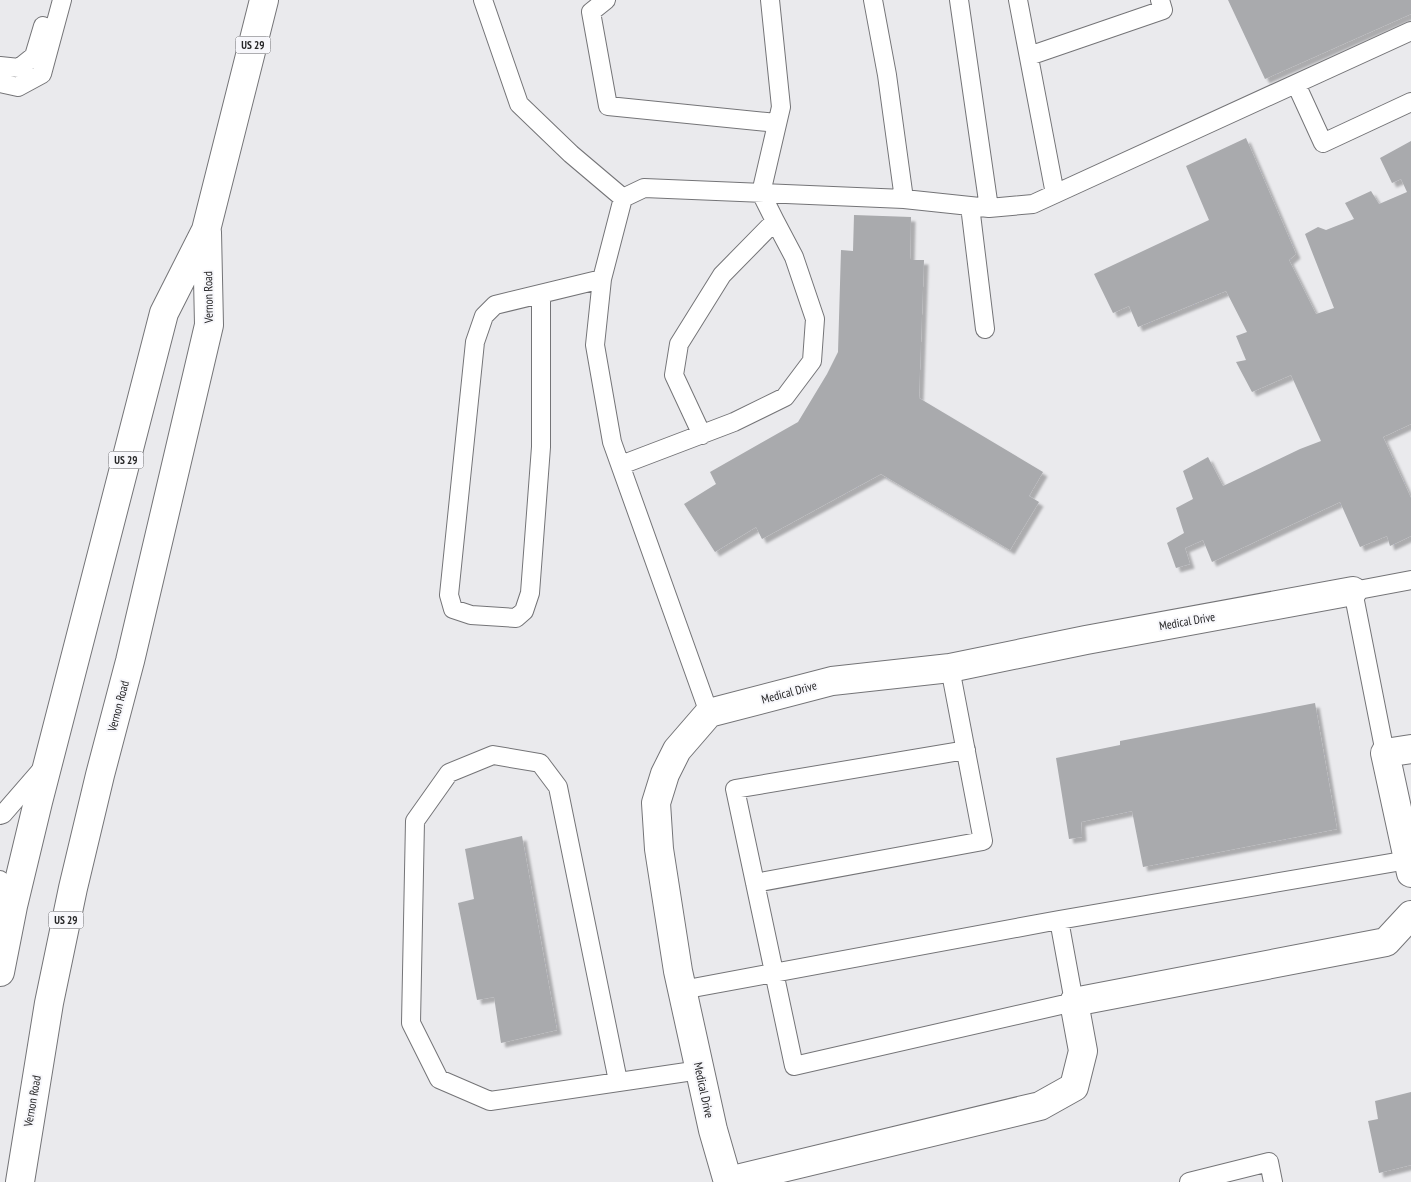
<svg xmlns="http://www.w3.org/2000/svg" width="1411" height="1182" font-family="'PT Sans Narrow',sans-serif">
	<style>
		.building { fill: #a9aaad; filter: url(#shadow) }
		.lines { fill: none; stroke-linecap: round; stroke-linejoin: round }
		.service-casing { stroke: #747477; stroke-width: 20 }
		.minor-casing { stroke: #747477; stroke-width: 30 }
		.primary-casing { stroke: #747477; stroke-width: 30 }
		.service { stroke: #fff; stroke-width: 18 }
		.minor { stroke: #fff; stroke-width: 28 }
		.primary { stroke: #fff; stroke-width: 28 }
		.labels { text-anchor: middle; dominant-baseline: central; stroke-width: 4; stroke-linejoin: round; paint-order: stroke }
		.shield { fill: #f7f7fb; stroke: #646466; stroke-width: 1 }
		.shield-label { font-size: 11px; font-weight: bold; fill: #252526 }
		.street-label { font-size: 12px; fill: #252526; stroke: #f7f7fb }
	</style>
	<defs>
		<filter id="shadow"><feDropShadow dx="4.5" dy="4.5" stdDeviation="1" flood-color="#0004"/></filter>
	</defs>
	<rect width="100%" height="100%" fill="#eaeaed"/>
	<path class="building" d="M1228,0H1411V14L1265,79Z
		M1246,138L1296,254L1289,260L1316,314L1334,308L1305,234L1318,227L1326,230L1354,219L1345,203L1371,191L1379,204L1407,192L1401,179L1392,183L1380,158L1411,141V424L1383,437L1411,498V536L1390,546L1387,536L1360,547L1340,502L1212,562L1203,540L1185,548L1190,564L1176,568L1167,543L1184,533L1176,508L1193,499L1183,471L1208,457L1223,486L1300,449L1321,441L1291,375L1252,392L1236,362L1246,360L1236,336L1247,332L1226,291L1138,327L1129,306L1113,313L1094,274L1209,220L1186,166Z
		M854,215L911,217L910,260H924L919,398L1043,472L1029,496L1039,502L1010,550L881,474L762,539L756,527L715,552L684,504L716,484L710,472L798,422L827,374L838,352L841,250L853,251Z
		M1315,703L1337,829L1143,867L1132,811L1081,822L1082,837L1069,839L1056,758L1120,745V741Z
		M522,836L557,1030L501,1043L494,997L477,1000L458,903L474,899L465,849Z
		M1411,1092V1165L1379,1173L1368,1121L1378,1119L1375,1101Z"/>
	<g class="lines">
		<g class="service-casing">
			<path id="service" d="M483,0L519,104L571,154L623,198
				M606,0L591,12L608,106L777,123
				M770,0L781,107L761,193L775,221
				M873,0L887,75L904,199
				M959,0L989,208
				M1018,0L1055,194
				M1029,56L1163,10L1160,0
				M0,66L19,68L34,56L43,26
				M0,83L18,87L42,74L62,0
				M1296,84L1323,143L1411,102
				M970,206L985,329
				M541,294V447L530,593L524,611L516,618L471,615L453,609L449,595L475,342L484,316L495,305L602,279
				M621,465L734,422L785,397L812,361L815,319L794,257L775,221L722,275L679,344L674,375L702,435
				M709,713L612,442L595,345L602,279L623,198L644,188L904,199L989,208L1033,204L1411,31
				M966,750L735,789L794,1066L1074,1002L1059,920
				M1385,753L1353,591L1411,580
				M0,815L3,814L43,768
				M0,880L13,906
				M755,883L983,841L950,668
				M682,990L1059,920L1408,860
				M618,1081L558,787L540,763L493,755L449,773L415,821L411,1023L439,1079L490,1101L700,1070
				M1189,1182L1269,1162L1273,1182"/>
		</g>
		<g class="minor-casing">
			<path id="minor" d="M1411,749L1385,753L1411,873
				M728,1181L1040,1106L1074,1087L1083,1051L1074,1002L1386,942L1411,915
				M728,1182L713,1130L678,971L659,849L656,803L665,774L677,750L709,713L832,681L950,668L1086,640L1353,591"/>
		</g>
		<g class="primary-casing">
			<path id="primary" d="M0,972L13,906L38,802L164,313L206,230L264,0
				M20,1182L49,1003L73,888L100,775L130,661L209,325L207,232"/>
		</g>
		<use href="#service" class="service"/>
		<use href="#minor" class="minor"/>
		<use href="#primary" class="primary"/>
	</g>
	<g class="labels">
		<g class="shield">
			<rect x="235.5" y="36.5" width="35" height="17" rx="4"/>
			<rect x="108.5" y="451.5" width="35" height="17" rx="4"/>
			<rect x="48.5" y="911.5" width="35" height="17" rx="4"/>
		</g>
		<g class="shield-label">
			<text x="253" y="45">US 29</text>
			<text x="126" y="460">US 29</text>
			<text x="66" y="920">US 29</text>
		</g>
		<g class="street-label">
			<text transform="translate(208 297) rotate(-91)">Vernon Road</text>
			<text transform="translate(1187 621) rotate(-10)">Medical Drive</text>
			<text transform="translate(789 692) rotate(-15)">Medical Drive</text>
			<text transform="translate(118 706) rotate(-75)">Vernon Road</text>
			<text transform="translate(704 1090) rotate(78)">Medical Drive</text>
			<text transform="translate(32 1101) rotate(-80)">Vernon Road</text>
		</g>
	</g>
</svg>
